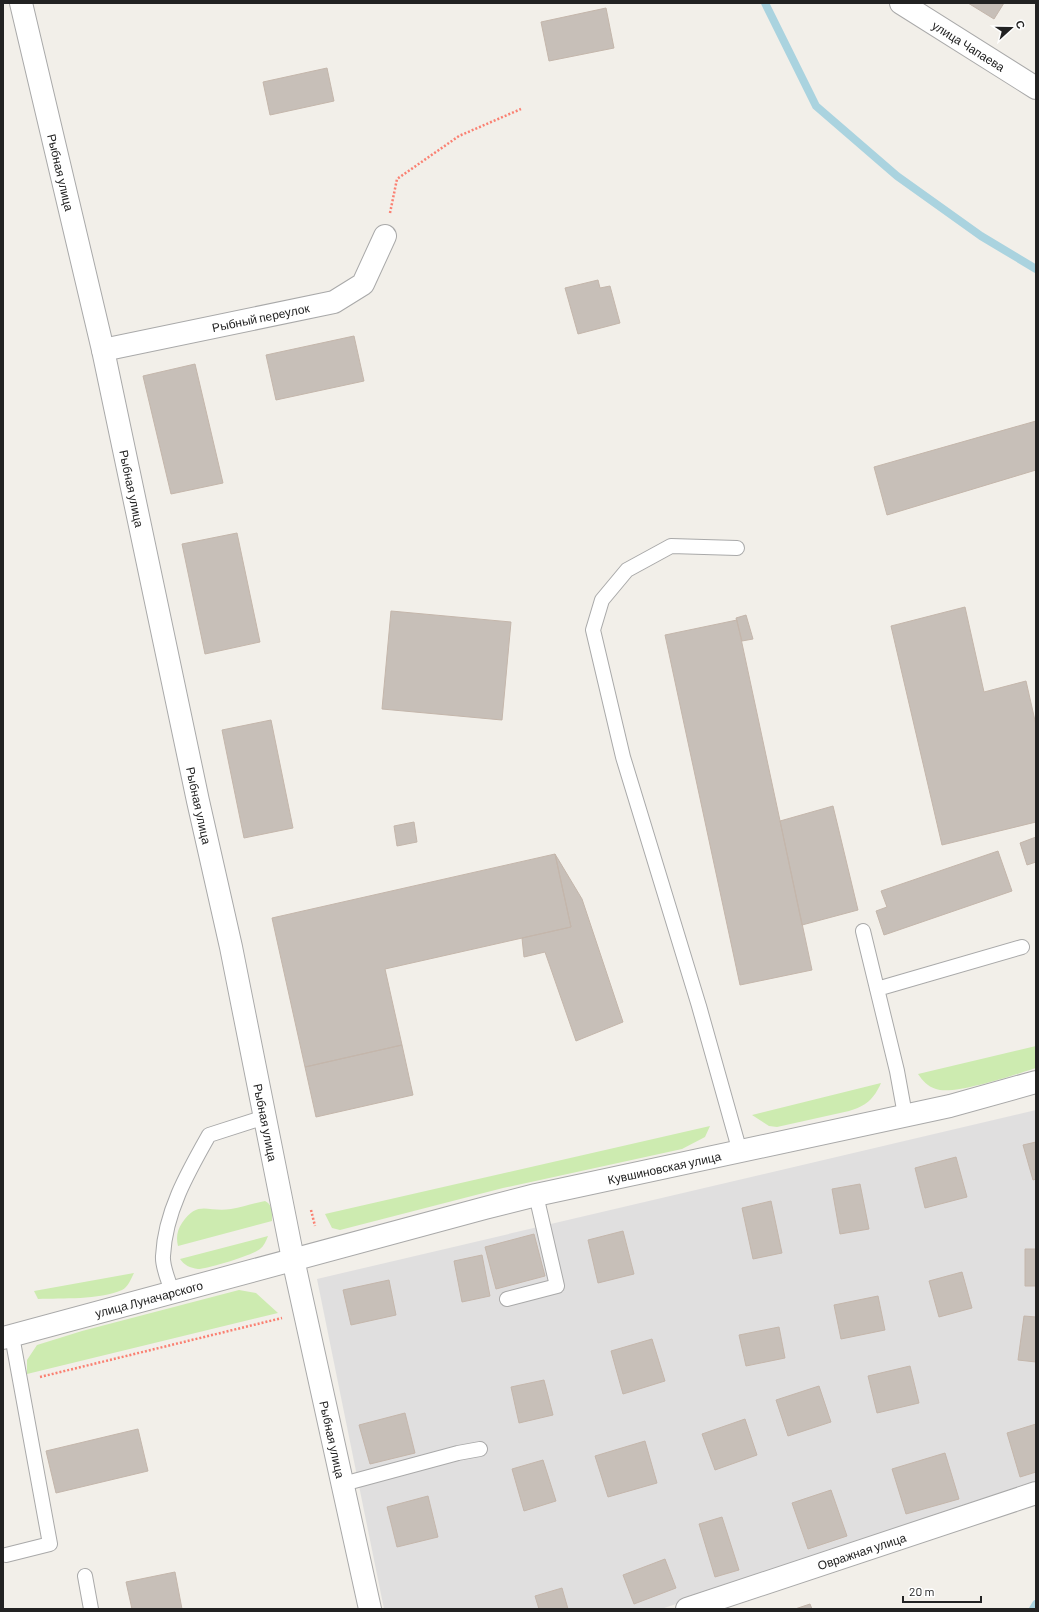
<svg xmlns="http://www.w3.org/2000/svg" width="1039" height="1612" font-family="Barlow,sans-serif">
	<style>
		.residential { fill: #e0dfdf }
		.grass { fill: #cdebb0 }
		.lines { fill: none; stroke-linecap: round; stroke-linejoin: round }
		.stream { stroke: #aad3df; stroke-width: 8 }
		.building { fill: #c7bfb8; stroke: #c4b6ab }
		.lane-casing { stroke: #a9a9a9; stroke-width: 16 }
		.street-casing { stroke: #a9a9a9; stroke-width: 24 }
		.path { stroke: #fa8072; stroke-width: 2.5; stroke-dasharray: 2 2; stroke-linecap: butt }
		.lane { stroke: #fff; stroke-width: 14 }
		.street { stroke: #fff; stroke-width: 22 }
		.labels { text-anchor: middle; dominant-baseline: central; stroke-width: 3; stroke-linejoin: round; paint-order: stroke }
		.street-label { font-size: 12px; fill: #222; stroke: #fff }
	</style>
	<rect width="100%" height="100%" fill="#f2efe9"/>
	<path class="residential" d="M1036,1110V1486L661,1609H384L317,1279Z"/>
	<path class="grass" d="M1036,1046V1068C1017,1074 953,1096 936,1089C927,1086 923,1081 918,1074Z
		M881,1083C874,1099 866,1106 849,1111L777,1127L769,1126L752,1115Z
		M710,1126L705,1137L682,1149L503,1188L340,1230L332,1228L325,1214Z
		M265,1201C273,1205 272,1213 272,1221L178,1246C176,1238 177,1230 182,1223C198,1199 208,1213 231,1209C243,1207 254,1203 265,1201Z
		M268,1236C266,1241 264,1246 260,1249C253,1255 207,1269 198,1269C190,1268 184,1265 180,1259Z
		M134,1273C131,1279 128,1287 122,1290C99,1300 62,1298 38,1299L34,1291Z
		M239,1290L256,1293L278,1313L27,1374V1360L37,1345L82,1331Z"/>
	<g class="lines">
		<path class="stream" d="M765,3L816,106L897,176L981,236L1036,269
			M1033,1609L1036,1604"/>
	</g>
	<path class="building" d="M968,3H1004L994,19Z
		M606,8L614,48L549,61L541,22Z
		M327,68L334,101L270,115L263,82Z
		M598,280L600,288L610,286L620,323L578,334L565,288Z
		M354,336L364,381L276,400L266,355Z
		M195,364L223,483L171,494L143,376Z
		M1036,421V470L887,515L874,467Z
		M237,533L260,642L205,654L182,544Z
		M965,607L984,692L1026,681L1036,725V822L942,845L891,626Z
		M391,611L511,622L502,720L382,709Z
		M746,615L753,639L742,641L736,618Z
		M737,620L812,970L740,985L665,635Z
		M271,720L293,828L244,838L222,730Z
		M833,806L858,910L802,925L780,821Z
		M414,822L417,842L397,846L394,826Z
		M1036,837V862L1027,865L1020,843Z
		M998,851L1012,891L884,935L876,911L887,907L881,891Z
		M555,854L571,927L385,969L402,1045L305,1067L272,918Z
		M555,854L582,899L623,1022L576,1041L545,952L524,957L522,938L571,927Z
		M402,1045L413,1095L316,1117L305,1067Z
		M1036,1142V1179L1033,1180L1023,1145Z
		M956,1157L967,1197L925,1208L915,1168Z
		M860,1184L869,1229L840,1234L832,1189Z
		M771,1201L782,1253L753,1259L742,1208Z
		M623,1231L634,1274L598,1283L588,1240Z
		M534,1234L545,1276L496,1289L485,1247Z
		M1025,1249H1036V1286H1025Z
		M482,1255L490,1296L462,1302L454,1261Z
		M962,1272L972,1308L939,1317L929,1281Z
		M389,1280L396,1315L351,1325L343,1290Z
		M878,1296L885,1330L841,1339L834,1305Z
		M1024,1316L1036,1317V1362L1018,1360Z
		M779,1327L785,1358L746,1366L739,1335Z
		M652,1339L665,1381L623,1394L611,1351Z
		M910,1366L919,1403L877,1413L868,1376Z
		M544,1380L553,1415L519,1423L511,1387Z
		M819,1386L831,1422L788,1436L776,1400Z
		M405,1413L415,1453L370,1464L359,1425Z
		M745,1419L757,1455L715,1470L702,1434Z
		M1036,1424V1472L1020,1477L1007,1433Z
		M138,1429L148,1471L56,1493L46,1451Z
		M645,1441L657,1483L608,1497L595,1456Z
		M945,1453L959,1499L906,1514L892,1469Z
		M543,1460L556,1501L524,1511L512,1469Z
		M831,1490L847,1536L808,1549L792,1503Z
		M428,1496L438,1537L397,1547L387,1507Z
		M722,1517L739,1570L715,1577L699,1524Z
		M665,1559L676,1588L634,1604L623,1575Z
		M175,1572L182,1609H132L126,1582Z
		M562,1588L568,1609H539L535,1596Z
		M810,1604L812,1609H795Z"/>
	<g class="lines">
		<g class="lane-casing">
			<path id="lane" d="M737,548L671,546L627,570L602,600L593,630L623,757L699,1006L740,1152
				M863,931L897,1071L905,1115
				M877,989L1022,947
				M172,1292C169,1281 162,1267 163,1256C165,1212 188,1172 209,1135L265,1117
				M507,1299L557,1286L536,1195
				M343,1484L458,1453L480,1449
				M6,1555L50,1544L12,1336
				M85,1576L91,1609"/>
		</g>
		<g class="street-casing">
			<g id="street">
				<path id="s1" d="M21,3L103,350L198,801L231,947L293,1259L370,1609"/>
				<path id="s2" d="M901,3L1036,88"/>
				<path id="s3" d="M103,350L334,302L363,284L385,236"/>
				<path id="s4" d="M3,1338L485,1208L536,1195L950,1106L1036,1082"/>
				<path id="s5" d="M687,1609L1036,1493"/>
			</g>
		</g>
		<path class="path" d="M390,213L397,179L459,136L521,109
			M311,1210L315,1226
			M40,1377L282,1318"/>
		<use href="#lane" class="lane"/>
		<use href="#street" class="street"/>
	</g>
	<g class="labels">
		<g class="street-label">
			<text stroke="none"><textPath href="#s2" startOffset="80">улица Чапаева</textPath></text>
			<text stroke="none"><textPath href="#s1" startOffset="174">Рыбная улица</textPath></text>
			<text stroke="none"><textPath href="#s3" startOffset="161">Рыбный переулок</textPath></text>
			<text stroke="none"><textPath href="#s1" startOffset="498">Рыбная улица</textPath></text>
			<text stroke="none"><textPath href="#s1" startOffset="822">Рыбная улица</textPath></text>
			<text stroke="none"><textPath href="#s1" startOffset="1146">Рыбная улица</textPath></text>
			<text stroke="none"><textPath href="#s4" startOffset="683">Кувшиновская улица</textPath></text>
			<text stroke="none"><textPath href="#s4" startOffset="151">улица Луначарского</textPath></text>
			<text stroke="none"><textPath href="#s1" startOffset="1470">Рыбная улица</textPath></text>
			<text stroke="none"><textPath href="#s5" startOffset="184">Овражная улица</textPath></text>
		</g>
	</g>
	<rect width="1039" height="1612" fill="none" stroke="#222222" stroke-width="8"/>
	<g transform="translate(1011 28) rotate(69)" stroke="#ffffff" stroke-width="3" paint-order="stroke">
	<path d="M0-3L7 15L0 10L-7 15Z" fill="#222222"/>
	<text y="-6" font-size="11" font-weight="bold" text-anchor="middle" fill="#222222">С</text>
	</g>
	<path d="M903 1596v6h78v-6" fill="none" stroke="#222222" stroke-width="2"/>
	<text x="909" y="1596" font-size="12" fill="#222222" stroke="#ffffff" stroke-width="3" paint-order="stroke">20 m</text>
</svg>
